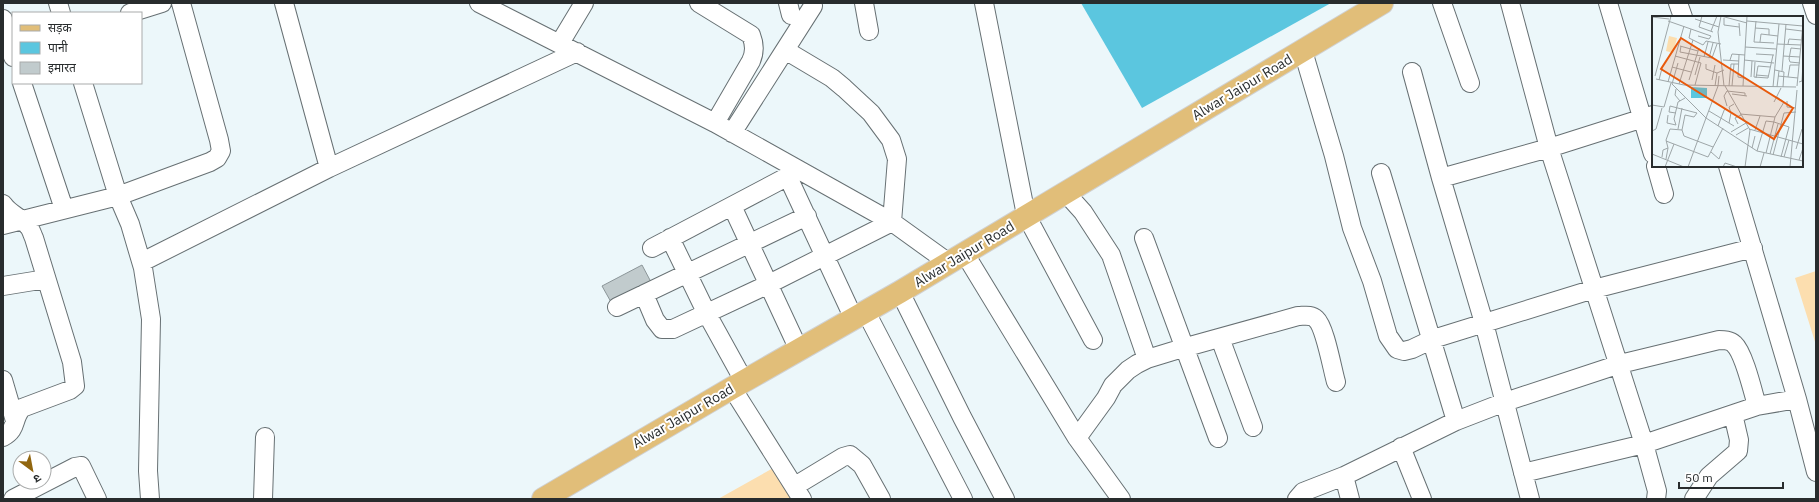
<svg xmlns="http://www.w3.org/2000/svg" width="1819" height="502" font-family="'IBM Plex Sans','Noto Sans Devanagari',sans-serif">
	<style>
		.green { fill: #fcdeaf }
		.water { fill: #5bc6df }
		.building { fill: #c1cbcd; stroke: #8c9699 }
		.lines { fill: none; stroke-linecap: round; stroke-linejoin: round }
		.minor-casing { stroke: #677073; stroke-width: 20 }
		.major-casing { stroke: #d0d1d1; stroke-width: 24 }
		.minor { stroke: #fff; stroke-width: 18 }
		.major { stroke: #e1be79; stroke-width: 22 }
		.labels { text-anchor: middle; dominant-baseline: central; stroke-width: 4; stroke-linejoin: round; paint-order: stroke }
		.street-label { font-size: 14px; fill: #282c2d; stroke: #fff }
		.inset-road { fill: none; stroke: #9ea6a8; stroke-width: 1 }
		.view { fill: #e8590c; fill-opacity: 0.15; stroke: #e8590c; stroke-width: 2 }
		.inset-edge { fill: none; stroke: #282c2d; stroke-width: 2 }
	</style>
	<rect width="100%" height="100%" fill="#ecf7fa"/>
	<path class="green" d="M1816,271V345L1795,278Z
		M775,467L792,499H718Z"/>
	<path class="water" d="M1081,3H1331L1142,108Z"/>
	<path class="building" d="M642,265L651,282L611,302L602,286Z"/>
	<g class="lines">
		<g class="minor-casing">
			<path id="minor" d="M58,3L61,13
				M284,3L329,168
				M479,3L715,123L892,222L949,263
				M699,3L751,35C755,45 755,52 751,61L715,123
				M788,3L791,15
				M864,3L869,31
				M984,3L1026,215L1093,340
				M1442,3L1470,83
				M1510,3L1549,148L1644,444L1657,491L1656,499
				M1608,3L1653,154
				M1678,3L1683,17
				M1812,3L1816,15
				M130,13L162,3
				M3,19L13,57
				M560,43L584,3
				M1303,51L1334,156L1352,228L1372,281L1388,336L1397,349L1404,351L1412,349L1433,339L1594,289L1753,248
				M1412,72L1441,178L1484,323L1530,499
				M22,83L64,209
				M83,83L118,196L130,224L143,268L151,319L148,471L150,499
				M732,133L813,6
				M1656,166L1664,194
				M1728,166L1797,399L1816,472
				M1381,173L1456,421
				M788,177L854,319
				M1441,178L1549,148L1653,115
				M1065,192L1083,212L1111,255L1147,359
				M3,204C9,214 21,217 28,226C31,229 32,234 34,238L72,362L75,386L70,390L22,408C12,419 18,429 3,437
				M732,206L799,350
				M3,225L118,196L210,162L217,158L221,151L219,140L181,3
				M670,238L707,314L744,381
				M1144,238L1218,438
				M652,248L798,171
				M965,254L1077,438L1121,499
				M142,262L329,168L577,52
				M3,286L46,279
				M900,292L962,417L1005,499
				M644,294L655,320L662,329H673L769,284L892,222L897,159L891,140L871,113L844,88L832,78L785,50
				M617,307L807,216
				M866,312L963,499
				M1220,338L1253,427
				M3,380L15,421
				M732,388L802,499
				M1077,438L1106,398L1113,385L1128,370L1137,364L1147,359L1183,348L1298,316C1304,316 1311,314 1316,319C1325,327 1332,368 1336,382
				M1401,447L1422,499
				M1523,473L1644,444L1757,406L1797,399
				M1344,476L1350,499
				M795,486L843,457L850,455L862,465L881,499
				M13,499L75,467L81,466L97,499
				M263,499L265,437
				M1297,499L1303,492L1344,476L1456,421L1505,402L1620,364L1719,340C1724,340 1730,340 1734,344C1744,353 1753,392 1757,406
				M1694,499L1709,476L1738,451L1739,440L1733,414"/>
		</g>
		<g class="major-casing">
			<path id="major" d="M543,499L732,388L900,292L1382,3"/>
		</g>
		<use href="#minor" class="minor"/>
		<use href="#major" class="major"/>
	</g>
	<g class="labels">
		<g class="street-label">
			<text transform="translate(1242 87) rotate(-31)">Alwar Jaipur Road</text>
			<text transform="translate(964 254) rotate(-31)">Alwar Jaipur Road</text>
			<text transform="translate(683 416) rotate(-30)">Alwar Jaipur Road</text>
		</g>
	</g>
	<g transform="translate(1652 16)">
		<rect width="151" height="151" fill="#ecf7fa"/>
		<path d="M17,20L25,22L21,37L14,35Z" fill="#fcdeaf"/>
		<path d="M39,71L55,72V82H39Z" fill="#5bc6df"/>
		<path class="inset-road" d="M50,0L47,11L61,16M69,0L66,16L72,70M69,0L95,7M0,1L17,3M72,2V9L87,11M43,3L67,11M16,5L59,20L57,23L46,20M95,5L151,10M104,5L102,26L122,27M87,7L88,20M103,12L117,13V19M39,13L37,22L51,29L54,25M134,13L150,15M59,15L65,0M54,25L69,28M108,26L109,18L126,20M125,28L149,29M136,28L137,23L150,24M28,30L46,35M29,30L28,36L60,42L65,28M93,31L124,33M104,38L122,39M87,39L86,61L91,62M23,40L49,47L43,69M131,40L148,41M52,41L56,26M57,42L61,27M71,44L87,45M78,44L80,38L93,39M92,44L122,47M103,46L102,61L116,62L121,39M26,47L20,68L54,102L36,151M148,47L138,46L137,43L139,32L149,33M54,48V53L65,57L72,54M20,51L39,56M123,54L132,56L131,71M130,55L134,8M43,59L48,41M104,59L116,60M3,60L19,0M67,60L66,70L54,102L105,135L151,145M126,60L146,62M99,61L100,45M136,61L138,49H147M104,62L106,50L118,51M4,63L32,69L144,71M7,64L10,52M37,64L47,32M60,64L63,49M16,66L32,10M147,66L150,65L151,47M27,68L41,24M63,70L65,57M73,70L98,114L93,151M77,70L79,48H87M80,70L82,48M91,70L95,0M145,70L151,8M121,71L127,8M125,71L127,55M24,73L23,79L28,85M80,78L95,80M135,85V91L144,92M122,86L129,72M0,89L12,91L19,67M75,90L72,80L75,75L93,77V80M57,95L82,110M24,97L17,96L18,90L45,97M88,98L123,101M16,99L15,107L24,109M77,107L79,97L77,91L82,88M86,108L83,102L89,99M24,109L22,103L26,86L33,82M66,110L73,92M26,113L30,92M97,113L151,128M30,114L32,120L61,131M103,114L108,100M0,115L4,113L10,92M79,116L94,107M84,119L96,112M14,125L56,141L71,112M16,132L14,124L18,113L30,114L33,99L42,101L45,97M100,132L103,120M144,133L150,113M105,135L114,105L122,106L137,111L129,141M59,136L67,143L70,135M114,137L123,101L132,86L125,81M0,138L32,151M118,138L126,108M121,139L132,97L144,96M10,141L11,134L16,132L14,143M132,141L137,124M147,144L151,132M13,151L22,128M71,151L73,147L85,151M108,151L112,137M138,151L145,74"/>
		<path class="view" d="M29,22L141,92L122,123L9,53Z"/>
		<rect width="151" height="151" class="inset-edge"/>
	</g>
	<rect width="1819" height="502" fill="none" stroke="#282c2d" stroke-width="8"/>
	<rect x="12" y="12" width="130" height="72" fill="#ffffff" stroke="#a9abab"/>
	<rect x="20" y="25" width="20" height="6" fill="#e1be79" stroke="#a9abab"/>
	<text x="48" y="32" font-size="12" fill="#282c2d">सड़क</text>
	<rect x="20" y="42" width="20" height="12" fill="#5bc6df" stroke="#a9abab"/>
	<text x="48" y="52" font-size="12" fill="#282c2d">पानी</text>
	<rect x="20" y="62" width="20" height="12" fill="#c1cbcd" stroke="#a9abab"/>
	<text x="48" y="72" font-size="12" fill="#282c2d">इमारत</text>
	<g transform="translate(32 470) rotate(148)"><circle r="19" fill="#ffffff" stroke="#a9abab"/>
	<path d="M0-3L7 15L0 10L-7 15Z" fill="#91660f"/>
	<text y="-6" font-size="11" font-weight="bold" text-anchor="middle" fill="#282c2d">उ</text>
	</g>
	<path d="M1679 482v6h104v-6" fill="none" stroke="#282c2d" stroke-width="2"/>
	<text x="1685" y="482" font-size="12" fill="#282c2d" stroke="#ffffff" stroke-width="3" paint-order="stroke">50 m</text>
</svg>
